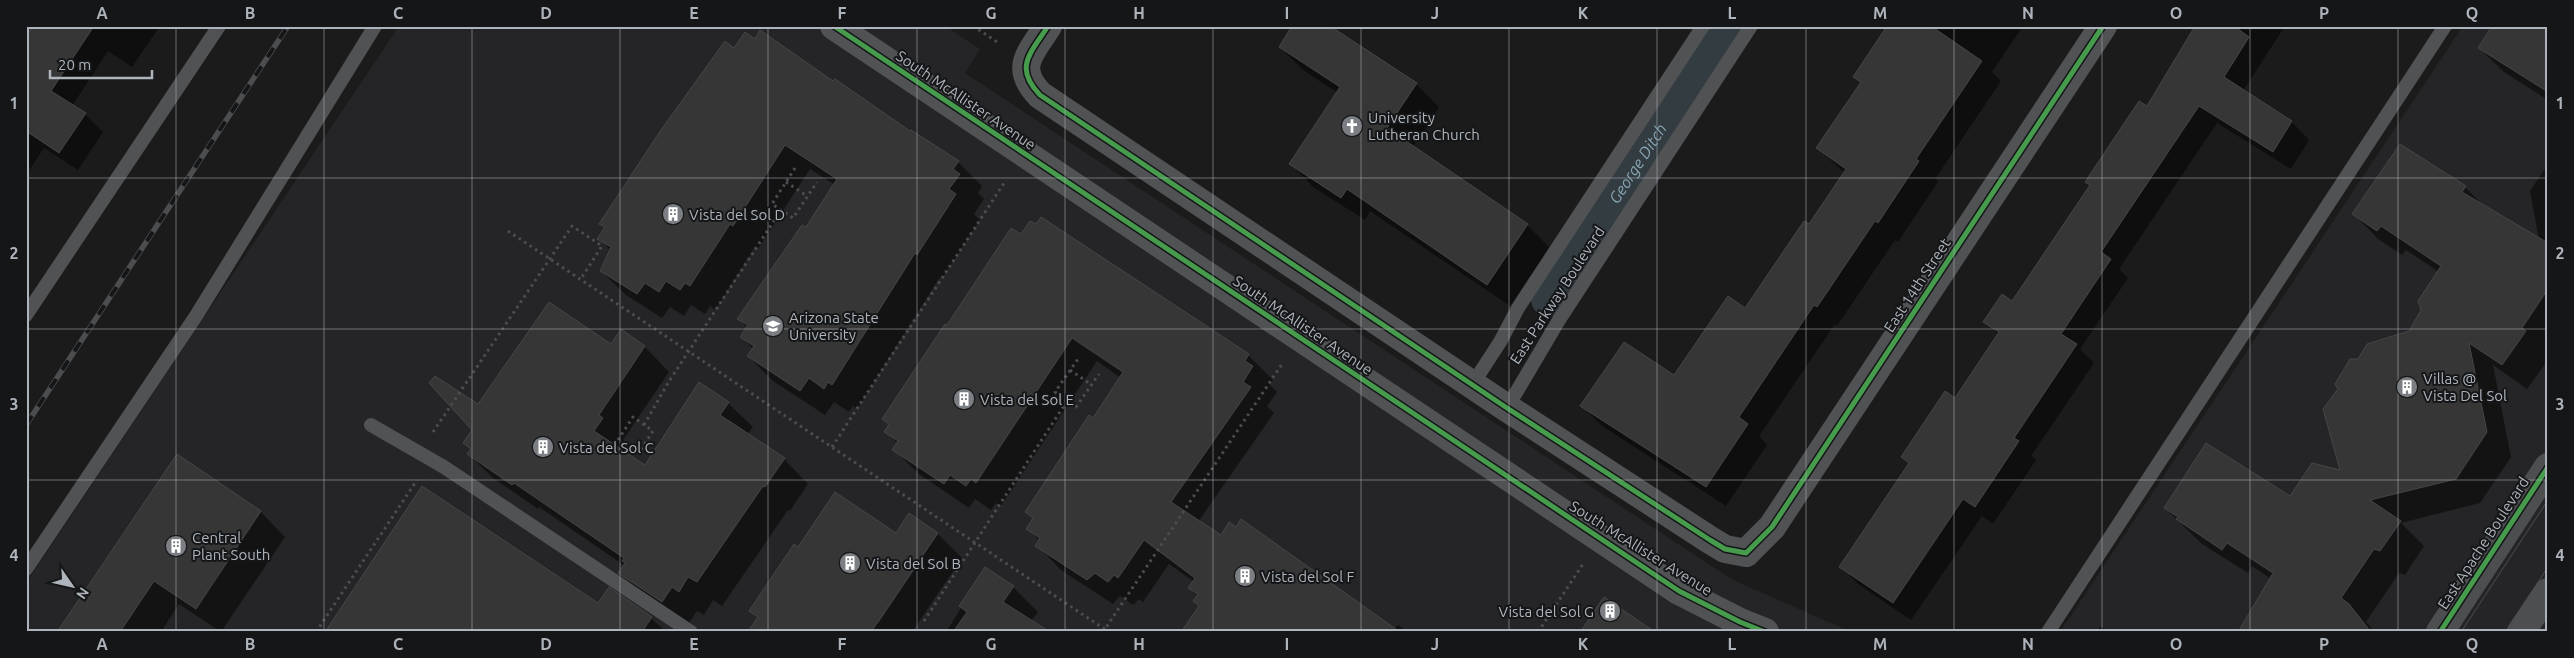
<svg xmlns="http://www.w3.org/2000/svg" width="2574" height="658" font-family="Ubuntu,sans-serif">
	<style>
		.built { fill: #252527 }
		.shadow { fill: #0007; fill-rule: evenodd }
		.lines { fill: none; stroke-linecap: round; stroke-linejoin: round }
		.canal { stroke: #323c41; stroke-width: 36 }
		.building { fill: #363636; stroke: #444647 }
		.path { stroke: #4b4d4f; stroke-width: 3; stroke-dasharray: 2.5 4; stroke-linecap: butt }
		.lane { stroke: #505254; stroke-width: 14 }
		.street { stroke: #505254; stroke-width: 28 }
		.primary { stroke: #4d4e50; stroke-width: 28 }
		.tram { stroke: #4c4d4f; stroke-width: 1 }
		.rail-casing { stroke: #4c4d4f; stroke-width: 5.5 }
		.rail { stroke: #151618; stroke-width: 4; stroke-dasharray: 11; stroke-linecap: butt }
		.cycleway-casing { stroke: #151618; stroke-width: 8 }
		.cycleway { stroke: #469c4c; stroke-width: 5 }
		.grid { fill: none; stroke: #aeb4bb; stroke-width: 1; stroke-opacity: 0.55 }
		.labels { text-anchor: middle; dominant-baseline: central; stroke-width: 4; stroke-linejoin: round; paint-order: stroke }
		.street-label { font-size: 15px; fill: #aeb4bb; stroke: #151618 }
		.poi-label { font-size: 15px; fill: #aeb4bb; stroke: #151618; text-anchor: start }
		.water-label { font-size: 16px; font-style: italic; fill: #88a5b3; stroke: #151618 }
		.neatline { fill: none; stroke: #aeb4bb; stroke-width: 2 }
		.grid-label { font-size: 16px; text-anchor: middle; font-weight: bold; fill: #aeb4bb }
	</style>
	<rect width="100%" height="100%" fill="#1b1b1b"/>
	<path class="built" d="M399,26H945L980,49L965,73L1731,579L1851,632H26V583Z
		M2463,26H2548V632H2060Z"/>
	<path class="shadow" d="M34,26H160L132,67L108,51L72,106L85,114L103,132L78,170L44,148L26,175V38Z
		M1930,26H2023L1992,72L2001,81L1935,179L1938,182L1898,242L1895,240L1837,326L1835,324L1759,436L1767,445L1726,506L1602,426L1582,406L1675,377L1745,310L1809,226L1845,173L1817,148L1861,83L1855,77Z
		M2196,26H2285L2243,91L2292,122L2309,140L2291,169L2217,123L2119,269L2128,278L2080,349L2094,363L2031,456L2036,460L1993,524L1982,516L1911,620L1858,584L1841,567L1910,464L1902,457L1955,400L1999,335L1985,321L2012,303L2091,186L2086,182L2148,108Z
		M2548,26V100L2504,72L2479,48Z
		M1280,47L1416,84L1439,107L1413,147L1527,225L1550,248L1510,306L1370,211L1365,220L1313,187L1291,164L1338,93L1303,70Z
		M734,49L833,83L958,162L982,186L978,193L984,199L974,214L980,220L942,278L940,277L857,409L853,406L849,412L834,402L825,415L773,381L748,356L753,349L742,337L748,328L739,319L807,229L835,185L810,169L758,249L755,247L715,310L710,306L705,314L691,305L684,316L670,307L662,318L626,295L601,271L611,251L599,238L605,228L600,223Z
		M2548,164V360L2527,389L2493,365L2511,457L2480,503L2401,523L2424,546L2405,575L2399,573L2366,622L2375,632H2240L2271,579L2252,566L2248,573L2202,544L2165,508L2291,498L2341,472L2359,361L2410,332L2422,310L2439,272L2406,250L2402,255L2378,239L2354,214L2465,187L2487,209L2539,240L2530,191Z
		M1042,219L1248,355L1273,380L1270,385L1277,392L1267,406L1274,413L1198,522L1221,537L1395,629L1398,625L1408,632H1193L1200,607L1198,596L1190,588L1194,582L1169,564L1143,602L1139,599L1133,605L1120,596L1113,604L1061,570L1037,545L1040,541L1028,529L1034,520L1026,512L1093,420L1121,378L1097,361L1001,506L996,503L991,510L975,499L969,508L919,474L894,450L898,444L886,431L947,327L1021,236L1037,226Z
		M621,331L645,347L669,372L623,440L627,443L622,451L646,467L728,403L753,427L747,435L784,459L808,484L790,511L788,510L722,606L713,600L704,615L697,611L687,626L645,597L620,573L625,566L539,507L538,509L493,478L468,454L472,450L465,443L473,430L479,406L611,346Z
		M177,456L261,512L285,537L221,632L179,604L161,632H58Z
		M937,533L962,558L912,632H749L758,618L751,611L798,549L896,534ZM920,557H923L878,624L876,623Z
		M986,568L1013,587L1038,612L1031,621L1048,632H946Z
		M598,605L651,618L666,632H327Z
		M2100,626L2110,632H2097Z"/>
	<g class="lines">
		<path class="canal" id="s1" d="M1549,299L1727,26"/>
	</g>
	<path class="building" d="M33,26H94L51,91L86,113L59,153L26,131V36Z
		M1292,26H1330L1417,83L1387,128L1528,224L1487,285L1347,189L1341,198L1289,164L1340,87L1279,47Z
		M1887,26H1931L1982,61L1916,159L1919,161L1878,223L1875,221L1817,307L1814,305L1739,417L1748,424L1706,487L1580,406L1624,342L1674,375L1728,296L1745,308L1804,221L1809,224L1846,169L1816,148L1861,82L1853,77Z
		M2195,26H2234L2249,37L2224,77L2292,121L2273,152L2199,106L2101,252L2111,259L2061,334L2077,344L2014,438L2019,441L1975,507L1963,499L1893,603L1839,567L1909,463L1901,457L1945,391L1955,398L1999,332L1983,322L2002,294L2012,301L2090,185L2085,182L2139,101L2147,106Z
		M2492,26H2548V92L2478,48Z
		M760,30L833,81L835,79L910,131L911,130L959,161L953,169L960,174L949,189L956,194L917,255L915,253L832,385L828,382L824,389L809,378L800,391L747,356L754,346L740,337L748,325L737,319L802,225L806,227L837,179L785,145L733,226L730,224L690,286L685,283L680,290L666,281L659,292L645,283L637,294L600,271L611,247L597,239L605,227L599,224L661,130L725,41L734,48L745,32L755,39Z
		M2400,144L2466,186L2462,192L2548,243V289L2522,328L2526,331L2502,365L2469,343L2487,432L2456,479L2370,500L2401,521L2380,551L2374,549L2341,598L2349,604L2371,632H2238L2273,573L2227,543L2222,550L2176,519L2178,517L2164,508L2206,443L2290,496L2312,463L2340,470L2323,409L2338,389L2335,384L2350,359H2358L2367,344L2409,331L2421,310L2418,301L2441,266L2381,226L2377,231L2352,214Z
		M1041,217L1249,354L1245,361L1253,366L1243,382L1251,387L1171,502L1221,535L1229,522L1236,527L1241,519L1400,632H1181L1199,606L1193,601L1198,594L1188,588L1195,578L1144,540L1118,578L1114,575L1108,582L1095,573L1087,580L1035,546L1040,538L1026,529L1033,518L1025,512L1089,415L1093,418L1123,372L1072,338L976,483L971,479L966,486L950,475L944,484L892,450L898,441L884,432L889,424L882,419L945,324L947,325L1011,228L1021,234L1030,221L1036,224Z
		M549,302L611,344L621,329L645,346L599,415L603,418L594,431L645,465L699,382L729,402L720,415L785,458L765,487L763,486L697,582L688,577L679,592L672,587L662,602L618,573L625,563L622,561L624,558L514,483L512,485L467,454L471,449L463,443L472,430L429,383L435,376L478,404Z
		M177,454L261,511L196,609L154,581L120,632H57Z
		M422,486L598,603L609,587L652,617L642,632H325Z
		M835,492L896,533L909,513L938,533L871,632H748L758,617L749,611L794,544L798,547Z
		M985,567L1014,586L1003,602L1050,632H953L967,612L959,606Z
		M1604,597L1655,632H1580Z"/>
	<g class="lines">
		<path class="path" d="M973,26L1000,44
			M795,168L772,204L793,218L817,182
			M786,182L807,196
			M508,231L1109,632
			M1070,370L1092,385
			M1067,401L1055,392L1078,359
			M644,425L668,383L781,210
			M433,432L572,226L602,246L580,280
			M618,440L633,417L653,431L638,454
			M832,447L1006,180
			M924,621L1067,401L1076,407L1099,374
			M316,632L417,480
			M1103,632L1282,364
			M1538,632L1583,564"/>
		<path class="lane" d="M26,315L219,26
			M1472,385L1500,342L1518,308L1703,26
			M1507,408L1559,320L1751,26
			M371,425L444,467L691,632
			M26,569L196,316L375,26
			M2048,632L2445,26"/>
		<path class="street" d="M834,26L1679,591L1740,622L1765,632
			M1048,26C1031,53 1013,67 1040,95L1507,408L1710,540L1725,549L1746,553L1772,527L2103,26"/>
		<path class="primary" d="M2440,632L2548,467
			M2521,632L2548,592"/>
		<path class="tram" d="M2461,632L2548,500
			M2505,632L2548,567"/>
		<g class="rail-casing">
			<path id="rail" d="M26,425L288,26"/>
		</g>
		<use href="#rail" class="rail"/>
		<g class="cycleway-casing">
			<path id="cycleway" d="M834,26L1679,591L1740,622L1765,632
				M1048,26C1031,53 1013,67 1040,95L1507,408L1710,540L1725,549L1746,553L1772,527L2103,26
				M2440,632L2548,467"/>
		</g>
		<use href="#cycleway" class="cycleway"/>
	</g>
	<path class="grid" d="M176,26V632M324,26V632M472,26V632M620,26V632M768,26V632M917,26V632M1065,26V632M1213,26V632M1361,26V632M1509,26V632M1657,26V632M1806,26V632M1954,26V632M2102,26V632M2250,26V632M2398,26V632M26,178H2548M26,329H2548M26,480H2548"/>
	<defs>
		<g id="church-disc" transform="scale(1.125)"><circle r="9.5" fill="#7b7e83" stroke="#151618"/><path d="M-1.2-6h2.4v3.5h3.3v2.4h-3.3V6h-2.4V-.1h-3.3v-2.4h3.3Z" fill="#fff"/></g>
		<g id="building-disc" transform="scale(1.125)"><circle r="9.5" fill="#7b7e83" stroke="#151618"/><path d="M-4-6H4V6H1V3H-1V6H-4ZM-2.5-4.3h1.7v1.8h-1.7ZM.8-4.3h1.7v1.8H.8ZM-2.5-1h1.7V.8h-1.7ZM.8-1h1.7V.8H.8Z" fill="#fff"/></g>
		<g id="university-disc" transform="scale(1.125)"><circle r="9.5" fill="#7b7e83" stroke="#151618"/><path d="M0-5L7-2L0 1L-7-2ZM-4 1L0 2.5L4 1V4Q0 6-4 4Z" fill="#fff"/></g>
	</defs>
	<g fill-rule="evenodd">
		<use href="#church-disc" x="1352" y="126"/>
		<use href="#building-disc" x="673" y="214"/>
		<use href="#university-disc" x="773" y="326"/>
		<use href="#building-disc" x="2407" y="387"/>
		<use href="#building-disc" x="964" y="399"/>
		<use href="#building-disc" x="543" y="447"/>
		<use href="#building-disc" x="176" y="546"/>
		<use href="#building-disc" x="850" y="563"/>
		<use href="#building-disc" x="1245" y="576"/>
		<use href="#building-disc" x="1610" y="611"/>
	</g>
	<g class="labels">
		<g class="street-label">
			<text transform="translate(966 100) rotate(34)">South McAllister Avenue</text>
			<text transform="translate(1917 285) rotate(-57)">East 14th Street</text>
			<text transform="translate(1557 295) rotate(-57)">East Parkway Boulevard</text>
			<text transform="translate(1303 325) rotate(34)">South McAllister Avenue</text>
			<text transform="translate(2483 543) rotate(-57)">East Apache Boulevard</text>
			<text transform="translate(1641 548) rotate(32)">South McAllister Avenue</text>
		</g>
		<g class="poi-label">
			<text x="1368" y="117">University<tspan x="1368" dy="17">Lutheran Church</tspan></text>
			<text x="689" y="214">Vista del Sol D</text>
			<text x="789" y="317">Arizona State<tspan x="789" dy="17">University</tspan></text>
			<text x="2423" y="378">Villas @<tspan x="2423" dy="17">Vista Del Sol</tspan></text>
			<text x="980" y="399">Vista del Sol E</text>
			<text x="559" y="447">Vista del Sol C</text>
			<text x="192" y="537">Central<tspan x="192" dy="17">Plant South</tspan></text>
			<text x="866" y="563">Vista del Sol B</text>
			<text x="1261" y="576">Vista del Sol F</text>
			<text x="1594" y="611" text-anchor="end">Vista del Sol G</text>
		</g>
		<g class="water-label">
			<text stroke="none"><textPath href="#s1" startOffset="162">George Ditch</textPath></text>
		</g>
	</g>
	<rect width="2574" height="658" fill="none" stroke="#151618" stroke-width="55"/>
	<g transform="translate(72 586) rotate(124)" stroke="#151618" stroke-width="4" paint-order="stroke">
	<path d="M0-4L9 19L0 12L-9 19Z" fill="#aeb4bb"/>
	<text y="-8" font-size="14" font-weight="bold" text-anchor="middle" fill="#aeb4bb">N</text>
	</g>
	<path d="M50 70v8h102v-8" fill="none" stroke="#aeb4bb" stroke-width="2.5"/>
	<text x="58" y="70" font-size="15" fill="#aeb4bb" stroke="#151618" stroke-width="4" paint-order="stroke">20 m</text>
	<rect x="28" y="28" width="2518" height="602" class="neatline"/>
	<g class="grid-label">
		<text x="102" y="19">A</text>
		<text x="250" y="19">B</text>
		<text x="398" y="19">C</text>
		<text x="546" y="19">D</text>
		<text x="694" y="19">E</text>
		<text x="842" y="19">F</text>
		<text x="991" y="19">G</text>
		<text x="1139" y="19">H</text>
		<text x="1287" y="19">I</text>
		<text x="1435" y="19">J</text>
		<text x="1583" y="19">K</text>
		<text x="1732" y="19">L</text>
		<text x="1880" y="19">M</text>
		<text x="2028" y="19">N</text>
		<text x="2176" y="19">O</text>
		<text x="2324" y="19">P</text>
		<text x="2472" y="19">Q</text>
		<text x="14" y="109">1</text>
		<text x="2560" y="109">1</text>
		<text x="14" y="259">2</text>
		<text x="2560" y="259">2</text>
		<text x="14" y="410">3</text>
		<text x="2560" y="410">3</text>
		<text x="14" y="561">4</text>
		<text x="2560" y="561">4</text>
		<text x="102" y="650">A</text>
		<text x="250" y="650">B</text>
		<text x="398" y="650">C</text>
		<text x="546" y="650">D</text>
		<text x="694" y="650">E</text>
		<text x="842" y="650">F</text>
		<text x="991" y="650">G</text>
		<text x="1139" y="650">H</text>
		<text x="1287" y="650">I</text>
		<text x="1435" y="650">J</text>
		<text x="1583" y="650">K</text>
		<text x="1732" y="650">L</text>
		<text x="1880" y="650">M</text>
		<text x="2028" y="650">N</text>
		<text x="2176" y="650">O</text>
		<text x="2324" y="650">P</text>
		<text x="2472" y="650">Q</text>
	</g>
</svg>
